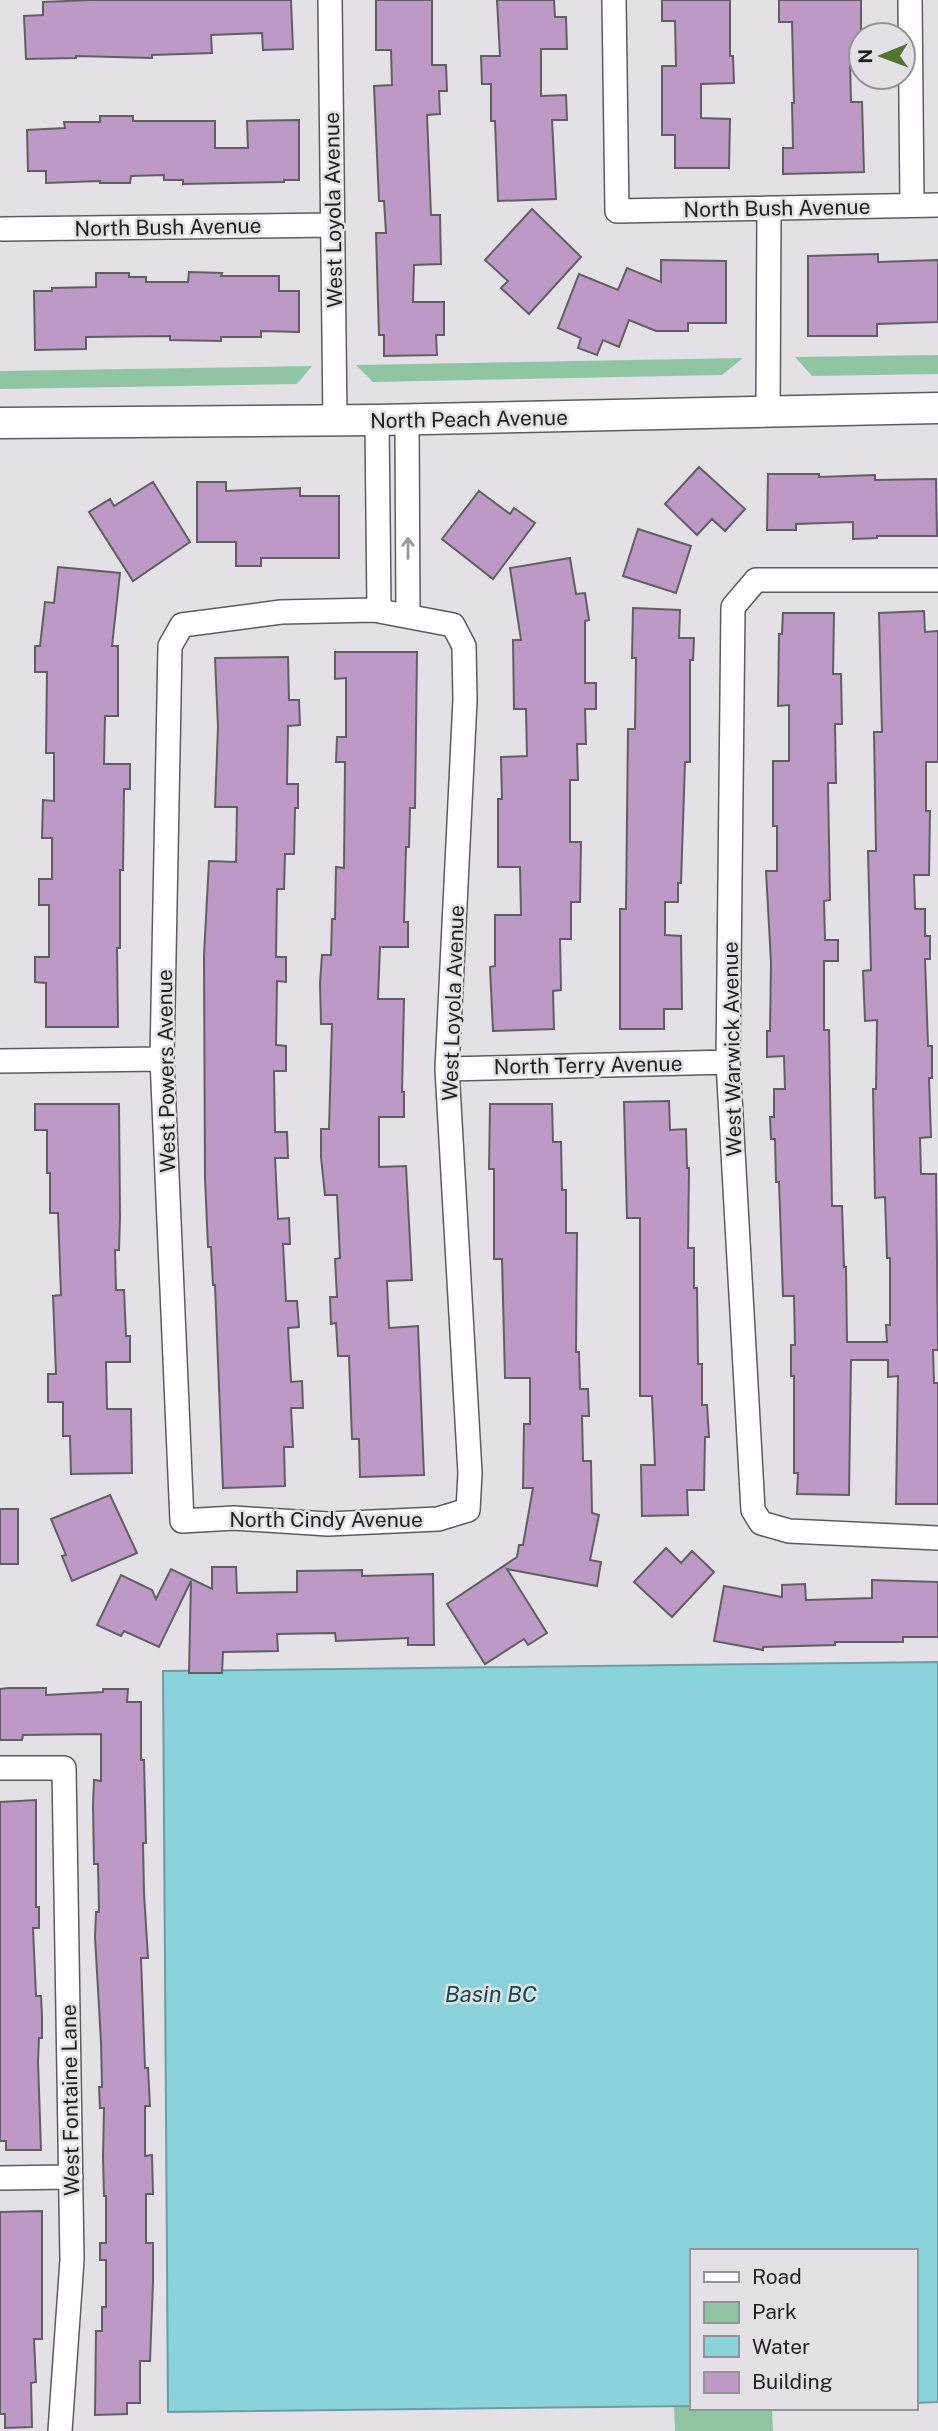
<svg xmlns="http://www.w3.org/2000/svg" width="938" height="2431" font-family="'Public Sans',sans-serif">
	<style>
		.green { fill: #90c5a4 }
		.water { fill: #8bd3db; stroke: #6b9da3; stroke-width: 2 }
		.building { fill: #bc9ac5; stroke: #625f63; stroke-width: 2 }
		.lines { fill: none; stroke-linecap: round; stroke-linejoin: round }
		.minor-casing { stroke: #5d5b60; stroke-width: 26 }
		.tertiary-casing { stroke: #5d5b60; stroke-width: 33 }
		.minor { stroke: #fff; stroke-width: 23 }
		.tertiary { stroke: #fff; stroke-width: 30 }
		.oneway { stroke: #9b9a9b }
		.labels { text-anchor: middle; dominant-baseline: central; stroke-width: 5; stroke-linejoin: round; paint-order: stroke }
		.street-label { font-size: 21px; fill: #201f21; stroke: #e3e1e6 }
		.water-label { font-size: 23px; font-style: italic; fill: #0b4d53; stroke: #e3e1e6 }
	</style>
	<rect width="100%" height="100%" fill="#e3e1e6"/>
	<path class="green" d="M938,355V374L812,376L795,357Z
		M743,358L722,375L373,382L356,365Z
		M312,366L297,384L0,389V371Z
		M674,2406H691V2408H772L773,2431H675Z"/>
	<path class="water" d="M938,1662V2402L915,2403V2251H691V2406L168,2412L163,1671Z"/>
	<path class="building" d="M90,0H291L293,49L263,50L262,33L211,35L212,53L152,55V58L76,56V58L26,59L24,16L43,15V2Z
		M376,0H432V65H446L447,91H439L440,114L427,115L431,215H440L441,264L414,265L413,302H444V335H436L437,355L384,356V335H379L376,233H386L384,201H379L374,86L392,85L391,50H376Z
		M497,0H554L555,17H566L567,49H541V96L566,95L567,120H552L556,199L498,201L495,121H491V84H482L481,56H500Z
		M662,0H730V56H733L734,83L701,84V118L730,119L729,168H675V135H662V66H676L675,21H662Z
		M779,0H861V60H850L851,102H862L864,172L783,174V148H793L792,103H794L792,22H779Z
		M100,116H133V121H215V148H248L247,121L299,120V180H284V182L183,184V180H164V175L131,176L130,183H100V181L46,183V171H28L27,130L65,128L64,122H100Z
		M532,209L581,257L529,314L501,288L508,281L485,260Z
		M878,254V262L938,260V322L877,324V336H808V256Z
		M661,260L726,261V323H688V331H656L629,320L619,347L603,340L597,355L578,348L581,338L558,328L579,274L618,290L627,268L661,282Z
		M189,272L222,273L221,276H279V291H299V332L261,331V337H221V341L170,340V336L86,337V349L35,350L34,291H52V288L96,287V273H129V277H146V282H188Z
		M699,467L745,509L725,531L712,519L697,535L665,504Z
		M768,474H819V477L875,475V480L936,479L937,536H877V538L853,539V522L796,524V530H767Z
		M153,482L190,542L133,581L89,512L110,499L114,506Z
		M197,482H226V491L300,488V496H339V558H261V566H236V542H197Z
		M479,491L510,514L514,508L535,523L493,579L442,539Z
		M638,529L691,546L676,593L623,576Z
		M570,558L576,594L585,593L589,620L585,621V683H596V709H585L586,744H577L578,780H570V842H581L580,902H571V939H560L561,990L553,991L554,1029L493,1031L490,967L495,966V915H521L520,867H498V799H502L501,757L527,756L526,709H514L513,640H521L510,568Z
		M58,567L120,573L112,646H118V716H105L104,764H130V789H124L123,870H120V948H117L118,1027H46V983L35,982V957H49V905H39V879H52V838H42L43,800L54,801V753H46L47,672H35V646H40L45,602L54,603Z
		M633,608L680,610L679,638H694L693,660H690V762H685L681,883H678V902H665V935L681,936L682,1009H664V1029H620V909H626L628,729H635L636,658H632Z
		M924,611L925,632L938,631V762H926V811H930L929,875H914L915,909H925V936H930V959H925L928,1046H932V1078H929L931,1137L920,1138L921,1174H936L938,1350H933L934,1383H938V1504H896L898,1376L888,1377V1360H851L849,1495L797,1494L798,1473H794V1376H791V1345H795L794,1296H783L779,1182H776L775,1139H771L770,1117H774V1089H785L784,1056L767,1057V1031H770L771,962L766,871H777V826H773V761H789V705L778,706L779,634H782L783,613H834L833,674H841L842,724H835L836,783H828L830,900L824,901L825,940H838V961H824V1030H829L832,1206H842L844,1267H846L847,1342H887L886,1325H890V1258H887L885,1197L875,1198L873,1089H876L877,1020L865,1021L863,971L871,970L868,851H876L874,732H882L879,613Z
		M335,652H417L415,808H410L409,847H406L404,922H408V947H380L378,999H404L402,1092H404V1117H379V1167L406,1166L412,1280L387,1281L389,1328L418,1326L424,1475L360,1477L359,1439H352L349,1356H338L336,1323L331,1324L330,1297H337L335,1259L340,1258L337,1195H325L321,1157V1129H329L332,1024H321L320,983L322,955H331L332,919H335L336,867L344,868L345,762H336L337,737H346V678L335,679Z
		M288,657L289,700H299L300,725L288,726L287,784H298V808H295L294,854H285L284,889H277L276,957H286V982L277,981L276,1045L286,1046V1071H274L275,1132H287L288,1158H275L278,1219L289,1218L290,1244H283L286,1301H297L299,1327L288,1328L291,1382L302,1381L303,1408H291L293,1447H284L285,1486L223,1488L215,1285H213L211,1247H208L205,1178L204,955L209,861L236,862L237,807H215L218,727L215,658Z
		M669,1101L670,1130L686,1129L687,1168H689L688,1248H694V1288H697L698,1364H702V1405H707L709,1437H705L704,1490H687L688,1515L642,1516L641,1465H655L652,1396H640V1218H627L624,1102Z
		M35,1104H119L120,1217L119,1250H115L116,1290H124L126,1336H130V1362H106L107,1409H131L132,1473L71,1474L70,1436H63V1402H48V1374H56L53,1296L61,1295L58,1213H50V1173H47V1130H35Z
		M490,1104H552L553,1142H561L562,1190H566V1233H577L576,1352H579L580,1389H588L589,1416H582L583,1461H591L592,1513L599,1515L590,1560L601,1562L597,1586L507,1569L547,1633L528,1645L524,1639L485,1664L447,1604L517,1557L519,1545H523L533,1488H523L524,1424H530V1378H505L502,1259H494V1169H489Z
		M110,1495L137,1553L72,1581L62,1556L66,1555L51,1519Z
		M0,1509H18V1564H0Z
		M666,1548L681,1563L692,1551L714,1572L672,1617L634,1582Z
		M212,1567H236L237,1593L297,1592V1571L362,1570V1576L433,1574L434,1645H408V1638L336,1641L335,1633L277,1634L278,1651L223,1652L222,1673H189L191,1581L159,1647L124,1631L121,1636L97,1625L121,1575L152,1590L156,1599L171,1569L212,1589Z
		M872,1580L938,1582V1637H903V1642H835V1645L763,1647V1650L714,1641L724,1586L782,1597V1585L805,1584L806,1600L872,1598Z
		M8,1688H46V1695L103,1692V1689H128L127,1702H141V1760H144L146,1843H143L144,1893L148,1958H141L145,2068H148L150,2106H145V2156L152,2155L153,2194H146V2243H153V2282L150,2361H140V2403H127V2414L95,2415L96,2331H102V2307H106V2260H100V2243H106V2196H104L103,2157L104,2108H100L99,2087H102L101,2042L95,1937L96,1912H99L98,1864H94L93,1805L94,1780L101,1781V1734L23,1735L22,1740H0V1689Z
		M36,1800V1907H39V1928H33L36,1996H41L42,2016V2038H39L38,2061L41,2150H6V2141H0V1802Z
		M42,2211V2339H34L36,2382L31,2383L32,2427L5,2428V2414H0V2212Z"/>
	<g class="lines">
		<g class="minor-casing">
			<path id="minor" d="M330,0L335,421
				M614,0L617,211L938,205
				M910,0L912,205
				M3,229L333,225
				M768,414L769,208
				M377,420L379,611
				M407,420L408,616
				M938,580H756L733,607L728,1062L753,1510L761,1523L789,1531L938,1538
				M374,610L453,625L464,646L465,700L447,1069L470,1473L468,1510L438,1519L328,1524L234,1518L182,1521L162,1059L170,646L182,625L281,612Z
				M0,1061L162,1059
				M447,1069L728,1062
				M0,1768H64L72,2260L60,2431
				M0,2178L71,2177"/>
		</g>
		<g class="tertiary-casing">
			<path id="tertiary" d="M0,423L377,420L938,408"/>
		</g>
		<use href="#minor" class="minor"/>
		<use href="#tertiary" class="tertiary"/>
	</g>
	<defs><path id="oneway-shaft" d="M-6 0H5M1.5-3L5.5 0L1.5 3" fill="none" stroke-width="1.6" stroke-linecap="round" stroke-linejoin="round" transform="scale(1.75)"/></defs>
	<use class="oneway" href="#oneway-shaft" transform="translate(408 548) rotate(-90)"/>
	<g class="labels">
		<g class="street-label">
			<text transform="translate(777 208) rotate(-1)">North Bush Avenue</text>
			<text transform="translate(333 210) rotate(-91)">West Loyola Avenue</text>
			<text transform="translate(168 227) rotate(-1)">North Bush Avenue</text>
			<text transform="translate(469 419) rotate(-1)">North Peach Avenue</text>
			<text transform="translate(453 1003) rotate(-88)">West Loyola Avenue</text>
			<text transform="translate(732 1049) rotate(-91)">West Warwick Avenue</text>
			<text transform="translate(588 1065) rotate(-1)">North Terry Avenue</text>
			<text transform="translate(166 1071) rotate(-91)">West Powers Avenue</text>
			<text x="326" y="1519">North Cindy Avenue</text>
			<text transform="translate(70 2100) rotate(-91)">West Fontaine Lane</text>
		</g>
		<g class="water-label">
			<text x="491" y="1993">Basin BC</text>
		</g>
	</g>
	<rect x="690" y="2249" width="228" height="161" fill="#e3e1e6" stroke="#959397" stroke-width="2"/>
	<rect x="704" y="2272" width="35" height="10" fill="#ffffff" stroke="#959397" stroke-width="2"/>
	<text x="752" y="2284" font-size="21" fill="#201f21">Road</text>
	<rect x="704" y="2302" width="35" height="21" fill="#90c5a4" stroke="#959397" stroke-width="2"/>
	<text x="752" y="2319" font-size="21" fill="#201f21">Park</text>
	<rect x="704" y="2336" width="35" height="21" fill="#8bd3db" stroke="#959397" stroke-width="2"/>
	<text x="752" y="2354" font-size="21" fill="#201f21">Water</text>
	<rect x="704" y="2372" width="35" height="21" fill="#bc9ac5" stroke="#959397" stroke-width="2"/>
	<text x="752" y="2389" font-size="21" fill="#201f21">Building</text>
	<g transform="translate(882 56) rotate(269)"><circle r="33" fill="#e3e1e6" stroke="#959397" stroke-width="2"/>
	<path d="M0-5L12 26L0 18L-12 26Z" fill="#52742d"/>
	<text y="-10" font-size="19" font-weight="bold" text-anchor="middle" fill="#201f21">N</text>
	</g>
</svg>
